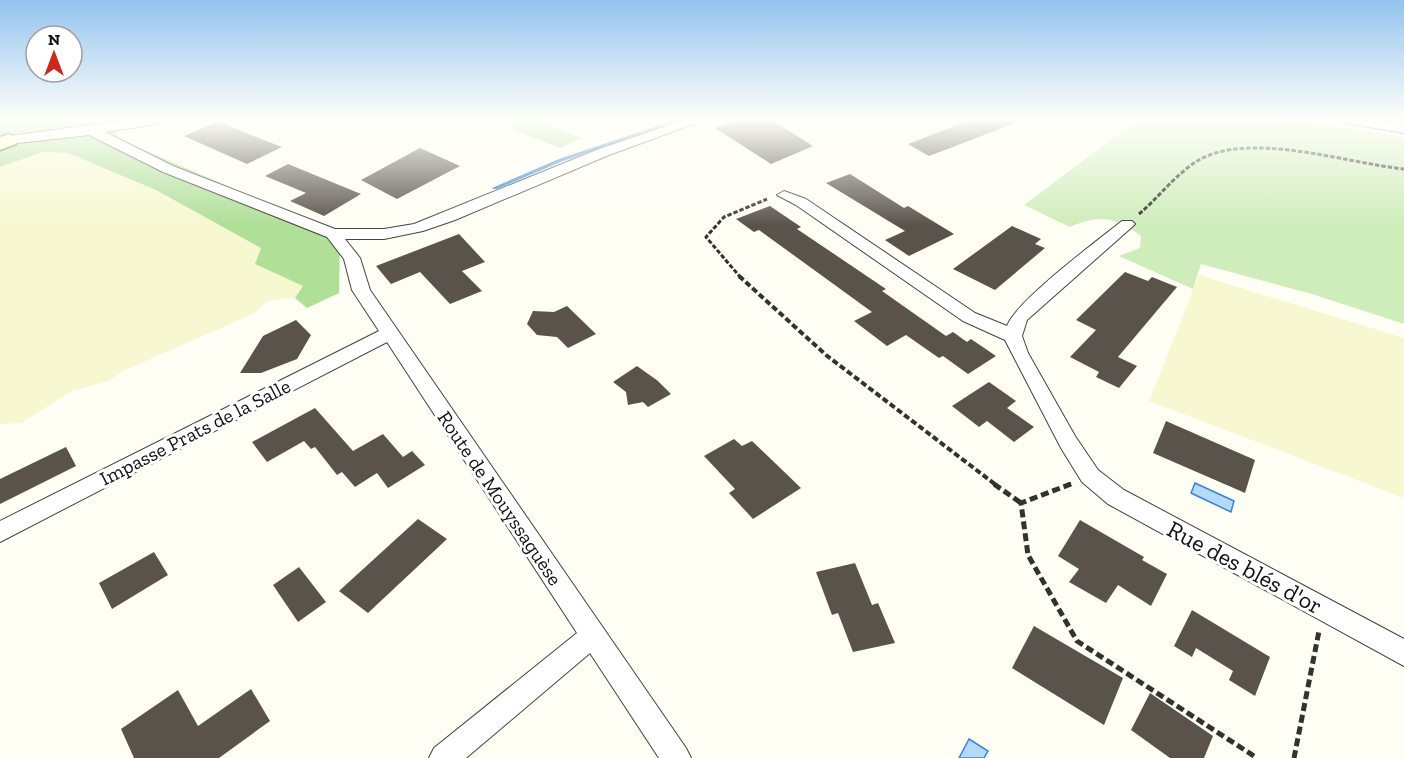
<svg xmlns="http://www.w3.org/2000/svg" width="1404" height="758" font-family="'Zilla Slab',serif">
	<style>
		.farmland { fill: #f7f8d1 }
		.green { fill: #cfedba }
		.forest { fill: #b0df98 }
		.water { fill: #b4d9fa; stroke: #3685d7; stroke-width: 1.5 }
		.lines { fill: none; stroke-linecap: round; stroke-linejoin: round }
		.stream { fill: #3685d7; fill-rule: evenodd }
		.building { fill: #5a534c }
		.street-casing { stroke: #434343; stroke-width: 2 }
		.secondary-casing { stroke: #323232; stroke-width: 3 }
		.path-far2 { stroke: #323232; stroke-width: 3; stroke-dasharray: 4.5 2; stroke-linecap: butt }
		.path-far1 { stroke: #323232; stroke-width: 4; stroke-dasharray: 6 3; stroke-linecap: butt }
		.path { stroke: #323232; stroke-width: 5; stroke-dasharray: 8 4; stroke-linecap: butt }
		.street { fill: #fff; fill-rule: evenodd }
		.secondary { fill: #ffffaf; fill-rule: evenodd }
		.labels { text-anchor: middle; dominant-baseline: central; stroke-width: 6; stroke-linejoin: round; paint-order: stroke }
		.street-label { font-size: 20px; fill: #101010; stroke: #fff }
		.near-street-label { font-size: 24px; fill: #101010; stroke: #fff }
	</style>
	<rect width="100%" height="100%" fill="#fffef4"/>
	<path class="farmland" d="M43,152L68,153L156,190L262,248L255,264L304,286L295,298L267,301L253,314L123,371L109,381L72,391L21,423L0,424V167Z
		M1199,275L1404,338V498L1149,401Z"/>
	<path class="green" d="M1138,119H1301L1404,138V324L1312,294L1201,264L1193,289L1119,256L1140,248L1141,236C1116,217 1099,214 1070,227L1024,205Z"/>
	<path class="forest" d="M0,119H139L117,130V138L340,235L339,293L307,308L295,298L303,286L255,264L261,248L156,190L68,153L43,152L0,167Z
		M501,119H535L581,138L561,148L521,133Z"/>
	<path class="water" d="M1195,483L1234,501L1231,512L1191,493Z
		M969,739L988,751L984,758H959Z"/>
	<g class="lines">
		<path class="stream" d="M678,119H685L563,161L497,189H493L492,188L559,159Z"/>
	</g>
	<path class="building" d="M742,119H770L813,146L771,164L715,128Z
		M972,119L1023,120L929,156L908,144Z
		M219,121L243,132L282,147L247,164L184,136Z
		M420,148L460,166L397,199L361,180Z
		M288,164L361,194L324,216L290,201L306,193L265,176Z
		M850,174L904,208L908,206L954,234L909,256L885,240L905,231L826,183Z
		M770,206L801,227L797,229L886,289L882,291L946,336L953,332L967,342L971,339L996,356L968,374L943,356L939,358L906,335L887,346L854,321L872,312L759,230L754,232L736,219Z
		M1012,226L1041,239L1035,244L1045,248L995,290L953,269Z
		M459,234L485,262L462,271L482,291L450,304L420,272L391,284L376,266Z
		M1125,272L1148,281L1152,277L1177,287L1118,357L1137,366L1119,388L1096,377L1099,372L1070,357L1096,330L1076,320Z
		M567,306L596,334L568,348L557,337L537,335L527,324L533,311L554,312Z
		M296,320L311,335L297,359L261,373H240L263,336Z
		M637,366L658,381L671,394L648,407L643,402L628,405L626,392L613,382Z
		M989,382L1016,401L1007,408L1034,427L1014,442L987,421L979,427L952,406Z
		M315,408L353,451L383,434L403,457L412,451L425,465L388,488L377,473L355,487L342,472L337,475L315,447L311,449L304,441L267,462L252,442Z
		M1166,421L1255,460L1245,493L1153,453Z
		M734,439L742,446L752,441L801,488L753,519L729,493L735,489L704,456Z
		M66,447L76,466L0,504V479Z
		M418,519L447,539L368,613L339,591Z
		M1080,520L1144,557L1142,560L1167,574L1151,606L1118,585L1106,603L1069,582L1079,569L1058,556Z
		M154,552L168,575L112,609L99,583Z
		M855,563L872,605L878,603L895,643L853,652L838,613L832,615L816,572Z
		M299,567L326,602L298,622L273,585Z
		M1192,610L1270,657L1255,696L1229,680L1233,671L1196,648L1192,657L1174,646Z
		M1034,626L1123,678L1104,725L1012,668Z
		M251,689L270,721L219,758H134L121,729L178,690L198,726Z
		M1150,693L1213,736L1204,758H1170L1131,730Z"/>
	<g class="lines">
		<g class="street-casing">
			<path id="street" d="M138,119H169L163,123L105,132L173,166L335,229H384L414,224L599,149L688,119H707L609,155L455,220L423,231L384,239H345L360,258L370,290L686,748L691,758H659L590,653L466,758H429L434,748L577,633L387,342L0,542V521L379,331L352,290L344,259L327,237L163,172L89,135L9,144L2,140L9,136Z
				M1339,119H1368L1404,125V133L1345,123Z
				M784,191L806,199L975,313L1007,326C1016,301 1097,241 1122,221H1132L1135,224L1132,227L1027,320L1022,336L1028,353L1075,436L1098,470L1124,490L1404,639V666L1108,504L1082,482L1061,448L1005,340L963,321L796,205L777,195Z"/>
		</g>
		<g class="secondary-casing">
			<path id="secondary" d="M9,134L18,140L16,144L0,150V137Z"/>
		</g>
		<path class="path-far2" d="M1139,214C1158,198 1175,175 1197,161C1248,130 1346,163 1404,169
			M741,278L706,237L724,217L767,199"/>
		<path class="path-far1" d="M739,276L826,355L996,485
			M1067,485L1071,484"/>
		<path class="path" d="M994,484L1021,503
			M1071,484L1021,503L1028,555L1077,641L1257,758
			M1294,758L1319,631"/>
		<use href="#street" class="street"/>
		<use href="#secondary" class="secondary"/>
	</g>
	<linearGradient id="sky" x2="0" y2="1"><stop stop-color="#93c3ef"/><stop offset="0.53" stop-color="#fffffa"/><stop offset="1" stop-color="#fffffa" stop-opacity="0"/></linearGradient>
	<rect width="1404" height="225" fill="url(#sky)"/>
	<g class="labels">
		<g class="street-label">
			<text transform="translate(195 432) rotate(-27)">Impasse Prats de la Salle</text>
			<text transform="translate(500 498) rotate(56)">Route de Mouyssaguèse</text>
		</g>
		<g class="near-street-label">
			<text transform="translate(1245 567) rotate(28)">Rue des blés d'or</text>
		</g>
	</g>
	<g transform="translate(54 54)"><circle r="28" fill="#ffffff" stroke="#9f9f9f" stroke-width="1.5"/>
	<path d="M0-4.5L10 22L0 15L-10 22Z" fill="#cc281d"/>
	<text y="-9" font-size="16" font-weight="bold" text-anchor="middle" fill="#101010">N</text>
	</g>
</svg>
